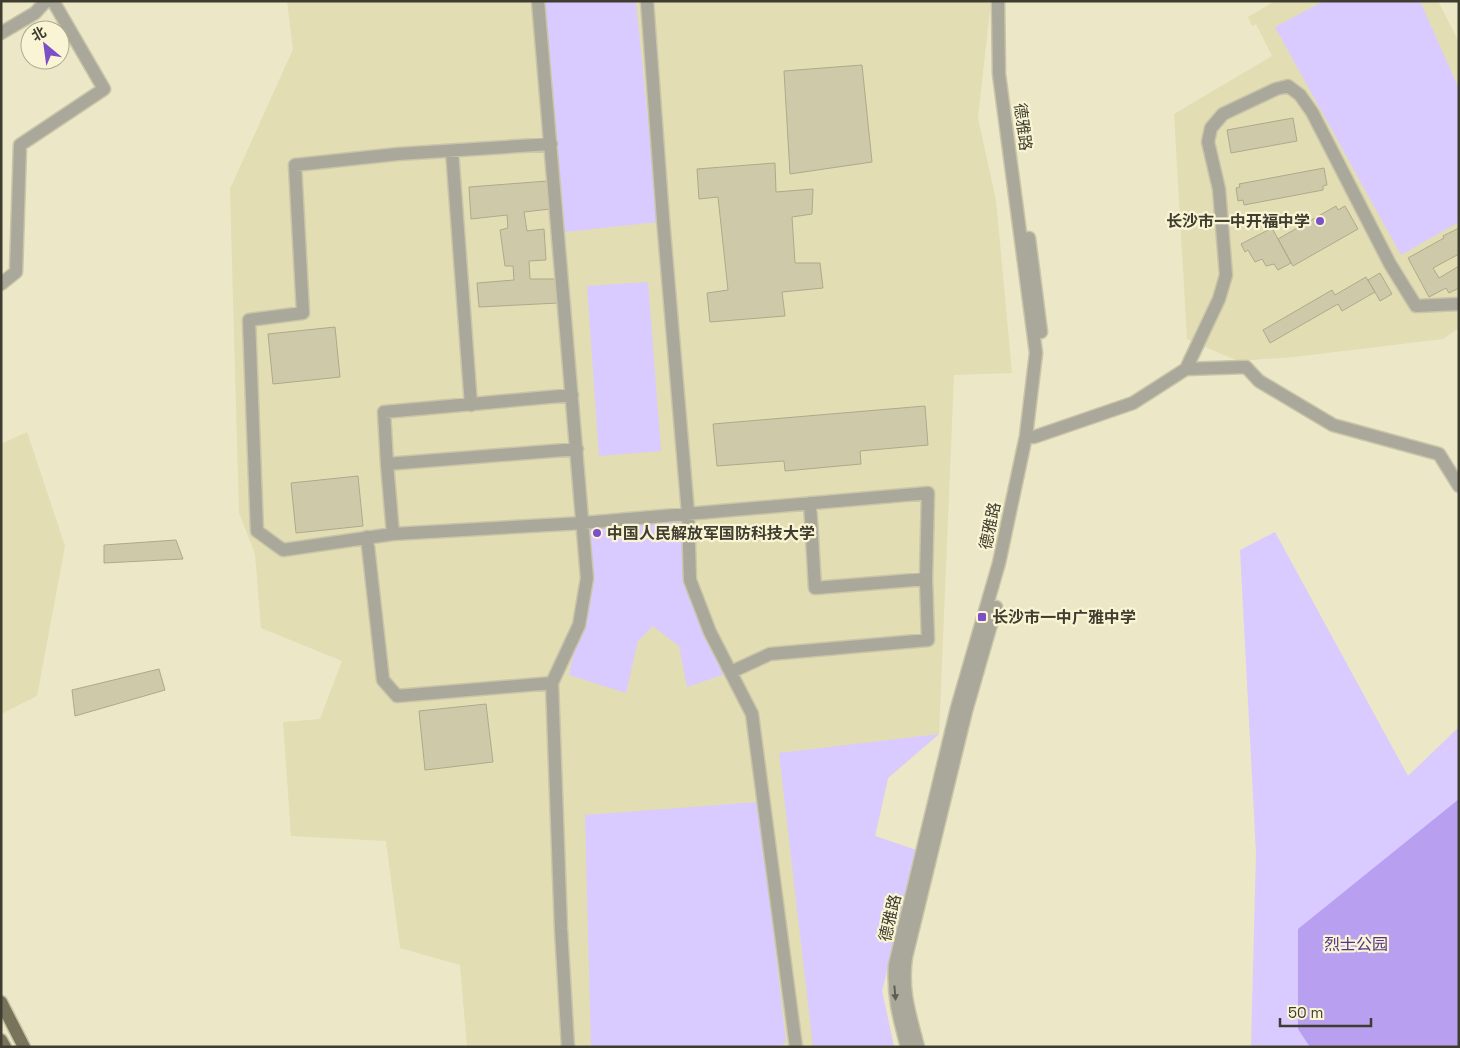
<svg xmlns="http://www.w3.org/2000/svg" width="1460" height="1048" font-family="'Space Grotesk','Noto Sans SC',sans-serif">
	<style>
		.built { fill: #e3ddb4 }
		.green { fill: #d9caff }
		.forest { fill: #b89ff0 }
		.building { fill: #cecaa9; stroke: #aea98a }
		.lines { fill: none; stroke-linecap: round; stroke-linejoin: round }
		.minor-casing { stroke: #c9c5a8; stroke-width: 15 }
		.major-casing { stroke: #c9c5a8; stroke-width: 15 }
		.minor { stroke: #aaa89a; stroke-width: 12 }
		.major { stroke: #78745b; stroke-width: 12 }
		.oneway { fill: #5f5d50 }
		.poi-dot { fill: #7c4ec7; stroke: #f9f4d3; stroke-width: 2 }
		.labels { text-anchor: middle; dominant-baseline: central; stroke-width: 4.5; stroke-linejoin: round; paint-order: stroke }
		.street-label { font-size: 16px; fill: #3f3d30; stroke: #f9f4d3 }
		.poi-label { font-size: 16px; font-weight: bold; fill: #3f3d30; stroke: #f9f4d3; text-anchor: start }
		.park-label { font-size: 16px; fill: #55308d; stroke: #f9f4d3 }
	</style>
	<rect width="100%" height="100%" fill="#ece7c6"/>
	<path class="built" d="M287,1H991L978,118L996,200L1012,373L954,375L939,734L888,778L875,836L916,850L882,991L894,1047H467L460,965L400,948L386,841L291,836L283,722L320,719L342,661L261,628L255,554L239,513L230,189L293,49Z
		M1275,1H1438L1459,42V328L1443,339L1294,357L1238,361L1187,339L1174,114L1272,56L1256,24L1252,26L1248,17Z
		M27,432L65,546L37,696L1,714V444Z"/>
	<path class="green" d="M545,1H636L658,222L565,232Z
		M1324,1H1420L1459,89V222L1401,255L1275,27Z
		M648,282L661,451L599,456L587,286Z
		M688,513L690,580L731,672L687,687L679,646L653,626L638,641L626,693L569,675L579,625L583,523Z
		M1275,532L1408,776L1459,727V1047H1251L1256,853L1240,550Z
		M939,734L888,778L875,836L916,850L882,991L894,1047H813L779,753Z
		M758,802L786,1042L779,1047H591L585,815Z"/>
	<path class="forest" d="M1459,799V1047H1310L1298,1029V929Z"/>
	<path class="building" d="M862,65L872,162L790,174L784,71Z
		M1293,118L1297,141L1231,153L1227,130Z
		M775,163L776,192L813,189L812,214L792,217L795,263H820L823,288L782,292L785,316L710,322L707,293L728,290L718,197L699,199L697,169Z
		M1324,168L1327,185L1323,186V190L1244,205L1243,200L1238,201L1236,188L1240,187L1239,184Z
		M548,181L550,209L524,212L527,231L544,229L546,260L529,261L530,279H556L558,303L479,307L477,283L514,280L513,266H505L500,230L508,228L507,215L471,219L469,187Z
		M1336,206L1338,210L1345,206L1358,229L1293,266L1278,239Z
		M1272,228L1291,263L1278,270L1274,264L1266,266L1262,259L1255,262L1248,250L1245,252L1241,244Z
		M1459,228V254L1433,268L1439,278L1459,266V288L1449,293L1446,288L1429,297L1408,258L1444,238L1443,236Z
		M1380,273L1392,294L1380,301L1368,280Z
		M1366,277L1375,292L1342,311L1338,304L1270,343L1263,330L1332,290L1335,295Z
		M335,327L340,377L273,384L268,334Z
		M925,406L928,445L860,451L861,464L785,471L784,461L717,466L713,424Z
		M358,476L363,526L296,533L291,483Z
		M176,540L183,559L104,563V545Z
		M159,669L165,690L75,716L72,690Z
		M486,704L493,762L425,770L419,711Z"/>
	<g class="lines">
		<g class="minor-casing">
			<path id="minor" d="M647,1L663,219L688,513L690,580L710,632L752,714L796,1047
				M1,33L35,13L46,1
				M551,144L398,154L295,165L303,313L249,320L257,531L283,550L393,534L583,523L928,493L926,579L928,640L770,654L731,672
				M452,151L471,405
				M1029,238L1041,332
				M1,284L16,272L20,145L104,89L53,1
				M1186,369L1246,367L1259,381L1333,425L1439,454L1459,486
				M1026,436L1034,437L1133,403L1186,369L1219,299L1226,275L1219,189L1208,142L1211,128L1223,114L1276,89L1288,86L1300,95L1312,112L1390,264L1416,306L1459,304
				M387,464L384,412L572,395
				M810,503L815,588L926,579
				M393,534L387,464L577,449
				M367,537L383,680L397,696L552,683L579,625L587,578L538,1
				M552,683L561,929L568,1047
				M907,1047C899,1017 893,996 895,965L957,708L999,563L1026,436L1036,353L999,74L998,1
				M918,1047C910,1015 901,991 906,957L966,711L996,607"/>
		</g>
		<g class="major-casing">
			<path id="major" d="M1,1002L24,1047
				M1,1040L5,1047"/>
		</g>
		<use href="#minor" class="minor"/>
		<use href="#major" class="major"/>
	</g>
	<defs><path id="oneway-solid" d="M-6-.8H1V-3.2L6.5 0L1 3.2V.8H-6Z" transform="scale(1.25)"/></defs>
	<use class="oneway" href="#oneway-solid" transform="translate(895 993) rotate(85)"/>
	<g class="poi-dot">
		<circle cx="1320" cy="221" r="5"/>
		<circle cx="597" cy="533" r="5"/>
		<rect x="977" y="612" width="10" height="10" rx="2.5"/>
	</g>
	<g class="labels">
		<g class="street-label">
			<text transform="translate(1023 127) rotate(83)">德雅路</text>
			<text transform="translate(990 526) rotate(-78)">德雅路</text>
			<text transform="translate(890 918) rotate(-77)">德雅路</text>
		</g>
		<g class="poi-label">
			<text x="1310" y="221" text-anchor="end">长沙市一中开福中学</text>
			<text x="607" y="533">中国人民解放军国防科技大学</text>
			<text x="992" y="617">长沙市一中广雅中学</text>
		</g>
		<g class="park-label">
			<text x="1356" y="944">烈士公园</text>
		</g>
	</g>
	<rect width="1460" height="1048" fill="none" stroke="#3f3d30" stroke-width="5"/>
	<g transform="translate(45 45) rotate(331)"><circle r="24" fill="#f9f4d3" stroke="#afab92"/>
	<path d="M0-4L9 19L0 12L-9 19Z" fill="#7c4ec7"/>
	<text y="-8" font-size="14" font-weight="bold" text-anchor="middle" fill="#3f3d30">北</text>
	</g>
	<path d="M1280 1018v8h91v-8" fill="none" stroke="#3f3d30" stroke-width="2.5"/>
	<text x="1288" y="1018" font-size="15" fill="#3f3d30" stroke="#f9f4d3" stroke-width="4" paint-order="stroke">50 m</text>
</svg>
